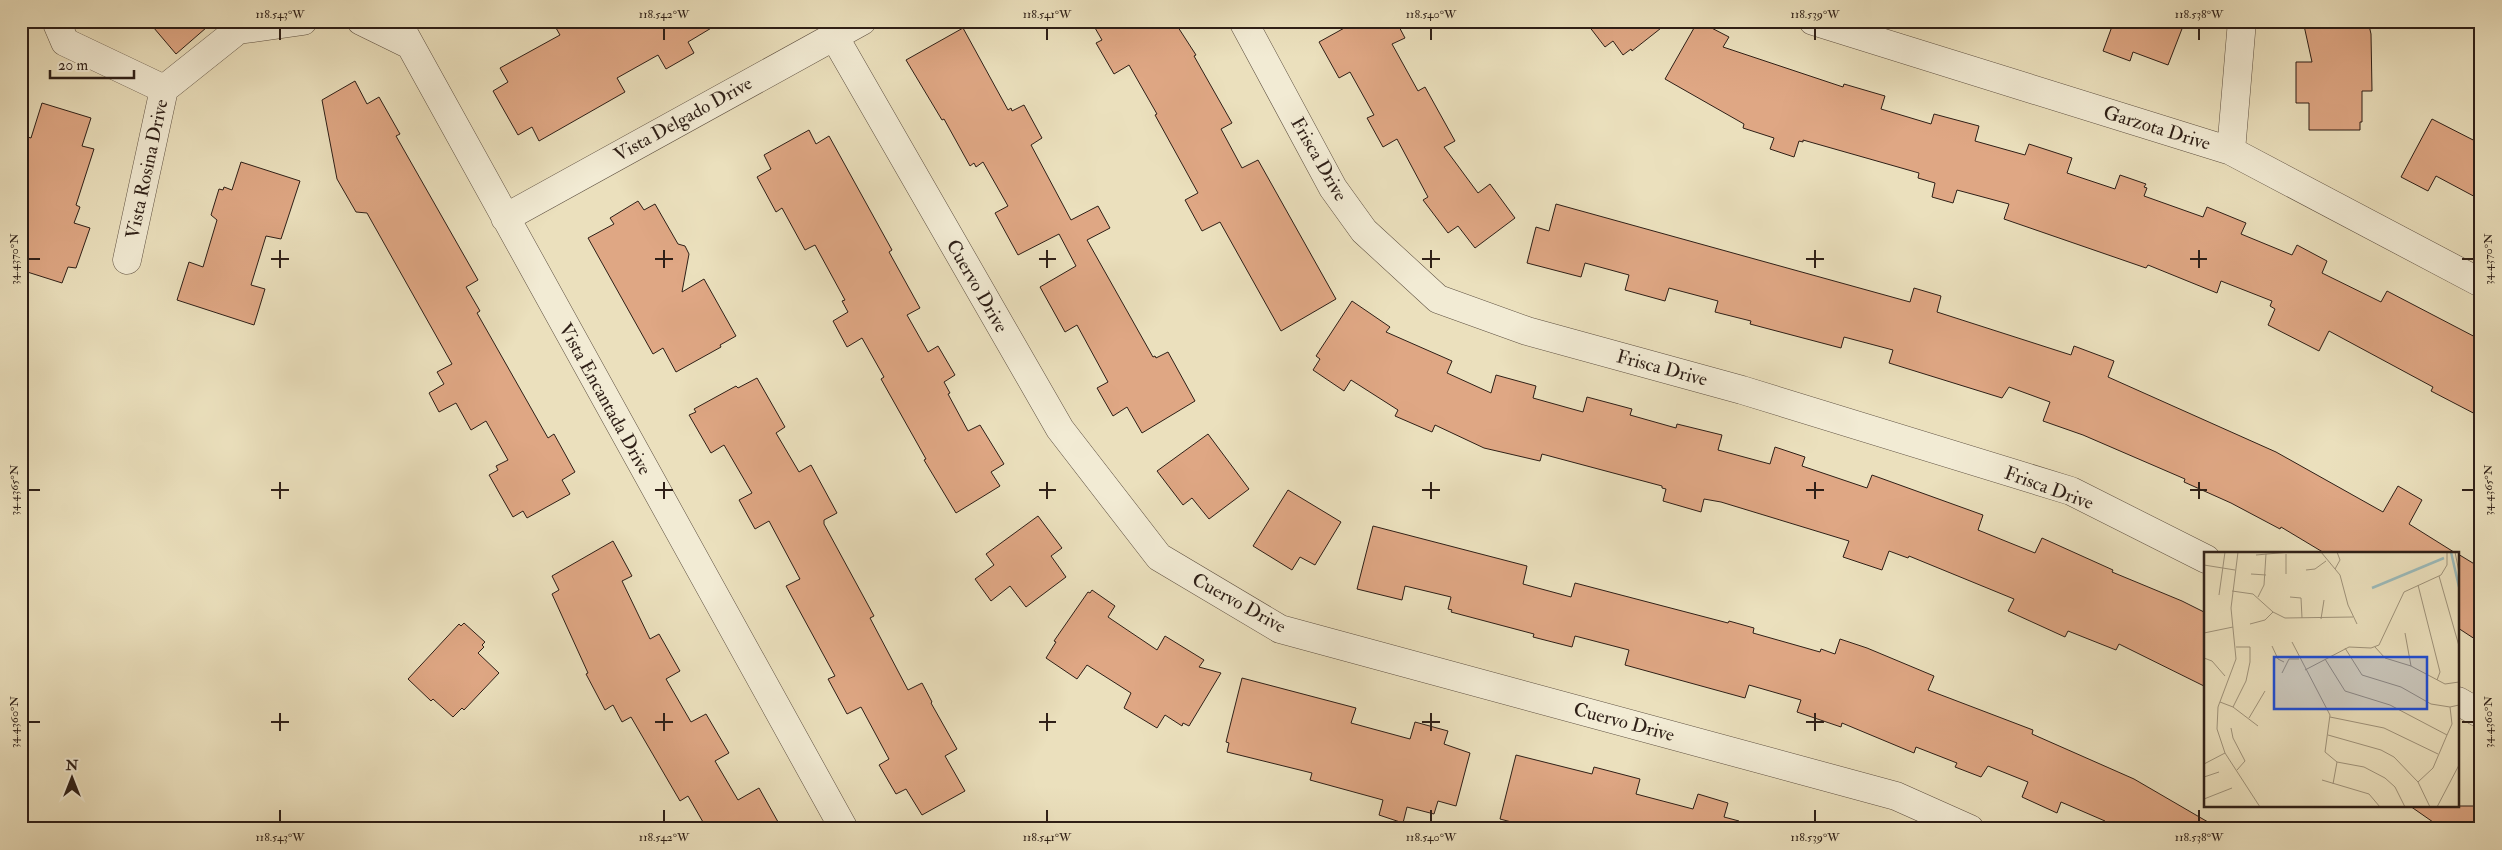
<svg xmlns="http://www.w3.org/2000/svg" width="2502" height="850" font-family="'IM FELL Double Pica',serif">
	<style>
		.building { fill: #dfa784; stroke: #2e1f17 }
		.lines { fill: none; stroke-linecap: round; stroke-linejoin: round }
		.minor-casing { stroke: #5d4f40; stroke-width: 29 }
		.minor { stroke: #f2ebd4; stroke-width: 28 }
		.ticks { fill: none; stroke: #2e1f17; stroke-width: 2 }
		.labels { text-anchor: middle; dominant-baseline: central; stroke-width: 4; stroke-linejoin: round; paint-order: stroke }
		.street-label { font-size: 19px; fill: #2e1f17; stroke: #f2ebd4 }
		.inset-river { fill: none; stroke: #9cbbbb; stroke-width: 2.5 }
		.inset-road { fill: none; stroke: #9f937b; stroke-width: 1 }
		.view { fill: #1d4ed8; fill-opacity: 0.15; stroke: #1d4ed8; stroke-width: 2.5 }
		.inset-edge { fill: none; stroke: #2e1f17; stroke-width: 2.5 }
		.neatline { fill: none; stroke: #2e1f17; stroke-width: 2 }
		.ticks-label { font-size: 12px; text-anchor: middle; fill: #2e1f17 }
	</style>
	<rect width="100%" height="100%" fill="#ebe0bd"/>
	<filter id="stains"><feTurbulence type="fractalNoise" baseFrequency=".004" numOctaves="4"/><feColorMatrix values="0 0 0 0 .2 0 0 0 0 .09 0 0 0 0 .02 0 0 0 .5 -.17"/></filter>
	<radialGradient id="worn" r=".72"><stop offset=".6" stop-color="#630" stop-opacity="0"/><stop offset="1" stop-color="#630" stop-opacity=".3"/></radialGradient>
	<path class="building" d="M148,21H214L176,54Z
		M552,21H723L688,42L694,53L666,69L658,55L617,78L625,92L539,141L532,127L518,135L493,91L508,82L500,68L560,35Z
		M1091,21H1174L1196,55L1194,56L1232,123L1221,129L1242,168L1258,160L1336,299L1281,331L1220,222L1202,231L1185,200L1198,193L1155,115L1157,114L1129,65L1114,74L1096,43L1102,40Z
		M1357,21H1396L1405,38L1392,44L1418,91L1425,87L1455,141L1444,147L1478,193L1490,184L1515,218L1475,248L1458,226L1448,233L1423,200L1428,197L1397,139L1383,147L1367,118L1374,115L1350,72L1339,78L1319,42Z
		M1585,21H1670L1632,51L1631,49L1623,55L1613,41L1605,47Z
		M1698,21L1729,37L1723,47L1843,87L1844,84L1885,96L1881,109L1931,124L1934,114L1979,126L1975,141L2025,155L2029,144L2072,158L2067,173L2115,189L2120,175L2146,184L2144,187L2147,188L2144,196L2203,217L2207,207L2246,223L2241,234L2292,255L2297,245L2327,261L2322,273L2381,302L2387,291L2481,340V417L2431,391L2433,387L2329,331L2319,351L2268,325L2275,309L2270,306L2272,301L2221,281L2217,293L2148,265L2146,268L2004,219L2009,204L1957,190L1953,203L1932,197L1935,183L1918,178L1919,173L1803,140V142L1799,141L1794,157L1770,149L1774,138L1743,128L1744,124L1665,79Z
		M2114,21H2185L2168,65L2133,52L2130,61L2103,51Z
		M2303,21H2368L2371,34L2372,91H2362V122H2360V130H2309V103H2296V62H2312Z
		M963,28L1008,110L1011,108L1012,111L1024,105L1042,138L1031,145L1071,220L1098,206L1110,228L1087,240L1153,357L1155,356L1156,358L1168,352L1195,401L1142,433L1127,407L1113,416L1097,388L1108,382L1077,325L1065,332L1040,287L1076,266L1059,234L1018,255L995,213L1008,206L983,162L976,167L974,163L970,166L944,119L942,120L906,60Z
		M355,81L367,104L379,97L400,134L396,136L478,280L466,287L480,311L477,313L548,438L554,434L575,472L562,480L570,494L527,518L523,511L513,517L489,475L498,470L496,466L508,460L486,421L471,430L456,403L439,412L429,393L444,384L437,372L452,364L367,213L356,212L337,179L322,100Z
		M42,103L91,118L82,146L94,149L76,205L80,207L74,223L90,228L76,268L68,267L62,283L21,270V135L31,138Z
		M2432,119L2481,144V200L2436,176L2428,191L2401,177Z
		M809,130L816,144L829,136L892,250L889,252L920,308L907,315L928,352L938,346L955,375L944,382L950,393L948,394L968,431L980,425L1004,464L991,472L1000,486L956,513L924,460L926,459L881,379L884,377L862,338L847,347L833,321L848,312L842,301L845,300L815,245L805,250L782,208L776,212L757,177L771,169L764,155Z
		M241,162L300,181L281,239L266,236L251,285L265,289L254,325L177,300L189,262L203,267L217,220L211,215L219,189L223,190L224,187L232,190Z
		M638,201L644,210L655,204L678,244L685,246L689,254L682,292L704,279L736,336L720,345L721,347L676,372L663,348L653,354L588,238L614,224L610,218Z
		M1556,204L1910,302L1914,288L1941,296L1937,312L2071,355L2074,346L2114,361L2108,377L2276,452L2383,512L2398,486L2422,500L2409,524L2457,554H2326L2281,527L2280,529L2231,503L2184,482L2185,479L2083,435L2043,421L2050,402L2009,387L2002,398L1889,363L1893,350L1844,337L1841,348L1750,324L1751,321L1715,312L1718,301L1669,288L1665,301L1625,290L1629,275L1585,263L1581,277L1527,263L1536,227L1549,231Z
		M1352,301L1390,327L1386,332L1452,361L1447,373L1491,393L1496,375L1536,386L1533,398L1583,412L1587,397L1632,409L1630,415L1676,428L1677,424L1722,435L1718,450L1770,464L1775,447L1805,457L1802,466L1867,488L1872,475L1983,515L1978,530L2035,553L2042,538L2113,570L2112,572L2182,601L2206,613V687L2119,644L2116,650L2068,631L2065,637L2008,611L2014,599L1909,556L1908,558L1889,551L1882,570L1843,557L1849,541L1721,502L1704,499L1701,512L1663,501L1666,489L1662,488V486L1542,454L1540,461L1484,448L1435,425L1432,432L1395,416L1398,410L1351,380L1344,391L1313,370L1320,359L1316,356Z
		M757,378L785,427L776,433L799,472L811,465L837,513L824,520V524L874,616L870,618L908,690L922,683L932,702L931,703L957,749L945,756L965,791L922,815L906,789L896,794L879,765L889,759L861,707L847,714L828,679L835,676L786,586L800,579L769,521L755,529L739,500L752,493L724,445L711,453L689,415L696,412L694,409L736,386L738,388Z
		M1208,434L1249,489L1209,519L1192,498L1183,505L1157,471Z
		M1288,490L1341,522L1315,565L1300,557L1292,570L1253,546Z
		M1038,516L1062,548L1051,556L1066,577L1026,607L1010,586L991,601L975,579L994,565L986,554Z
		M1373,526L1527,566L1523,584L1571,597L1575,583L1728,623L1729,621L1754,628L1753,633L1820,652L1821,649L1835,654L1840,639L1867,648L1934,676L1928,690L2033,730L2032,734L2134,779L2220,829H2101L2105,821L2061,802L2057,813L2022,797L2028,782L1988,766L1981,777L1955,767L1957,763L1916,747L1914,753L1842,723L1841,727L1797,712L1801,700L1749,685L1745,698L1625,665L1629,650L1575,636L1572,647L1533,637L1534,634L1451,612L1452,610L1448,609L1451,597L1405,586L1402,600L1357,589Z
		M613,541L632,576L622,581L650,639L659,634L680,671L666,679L691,722L706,714L729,753L715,761L738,800L759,788L782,829H707L688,796L680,801L631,717L622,722L613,705L605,710L586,674L588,673L552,594L559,590L552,576Z
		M2458,554L2481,568V643L2458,628Z
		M1092,590L1115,606L1108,617L1157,650L1165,636L1204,660L1199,667L1221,673L1189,726L1183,723L1182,726L1165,715L1157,728L1124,708L1131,693L1087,665L1077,679L1046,658L1056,642L1054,641L1088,592L1090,593Z
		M464,623L485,642L482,645L484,647L478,653L499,673L464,710L462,708L453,717L433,699L431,701L408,679L459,624L461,626Z
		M1242,678L1356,708L1351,723L1410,739L1415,722L1448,731L1444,744L1470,753L1456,806L1438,801L1434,814L1407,807L1403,823L1379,815L1383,800L1310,780L1312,773L1227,752L1229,743L1226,742Z
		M1516,755L1592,774L1594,767L1640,779L1636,794L1693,809L1698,794L1728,803L1724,817L1739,821L1738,829H1538L1500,819Z
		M2410,806H2481V829H2443Z"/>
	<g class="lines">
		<g class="minor-casing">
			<path id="minor" d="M56,21L65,42L164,89
				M361,21L410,45
				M397,21L844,829
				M1243,21L1333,188L1364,231L1438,299L1527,331L1742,390L2071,491L2206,559
				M1813,21L2231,151L2481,283
				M834,36L1060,429L1159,557L1280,629L1896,796L1970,829
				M2231,151L2242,21
				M505,218L862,21
				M127,260L164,89L238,30L303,21
				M2458,701L2481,714"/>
		</g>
		<use href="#minor" class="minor"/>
	</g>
	<path class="ticks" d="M280,28V40M664,28V40M1047,28V40M1431,28V40M1815,28V40M2199,28V40M280,250V268M664,250V268M1047,250V268M1431,250V268M1815,250V268M2199,250V268M28,259H40M271,259H289M655,259H673M1039,259H1056M1422,259H1440M1806,259H1824M2190,259H2207M2462,259H2474M280,482V499M664,482V499M1047,482V499M1431,482V499M1815,482V499M2199,482V499M28,490H40M271,490H289M655,490H673M1039,490H1056M1422,490H1440M1806,490H1824M2190,490H2207M2462,490H2474M280,713V731M664,713V731M1047,713V731M1431,713V731M1815,713V731M28,722H40M271,722H289M655,722H673M1039,722H1056M1422,722H1440M1806,722H1824M2462,722H2474M280,810V822M664,810V822M1047,810V822M1431,810V822M1815,810V822M2199,810V822"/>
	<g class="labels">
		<g class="street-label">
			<text transform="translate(683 119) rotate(-29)">Vista Delgado Drive</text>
			<text transform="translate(2157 128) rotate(17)">Garzota Drive</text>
			<text transform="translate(1319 159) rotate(60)">Frisca Drive</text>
			<text transform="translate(147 169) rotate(-78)">Vista Rosina Drive</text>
			<text transform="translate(977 286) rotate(60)">Cuervo Drive</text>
			<text transform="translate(1662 368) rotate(15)">Frisca Drive</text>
			<text transform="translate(605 399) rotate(61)">Vista Encantada Drive</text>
			<text transform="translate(2049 488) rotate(20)">Frisca Drive</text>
			<text transform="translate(1239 603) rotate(29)">Cuervo Drive</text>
			<text transform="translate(1624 722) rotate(15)">Cuervo Drive</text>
		</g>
	</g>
	<g transform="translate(2204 552)">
		<rect width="255" height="255" fill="#ebe0bd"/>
		<path class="inset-river" d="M247,0L255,35M168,36L240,6"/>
		<path class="inset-road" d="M34,0L27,56L32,107L14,155L13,177L21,201L56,255M117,0L136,23L144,53L153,72M251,0L255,20M82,2V22M52,3L86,0M0,13L31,18M131,17L136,8L133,0M102,18L111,17L122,9M47,22L62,23M235,24L255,94M214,33L236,120L233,128M28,39L49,42L69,60L81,66L149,65M15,43L21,0M54,45L60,33L62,2M86,45L97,46L98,66M117,67L120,48M46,72L61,68L69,60M0,81L29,75M201,81L207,114M88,90L126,163L121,200M68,94L74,107L80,110M171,95L181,106L207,114L241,132L255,130M141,96L158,123L197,135L227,152L246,155L255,153M0,106L8,109L21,124M121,107L141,139L186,153L243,183M101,118L145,95L167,96L175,93L200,40L237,23L243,13V0M78,121L85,107H95M16,150L29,155L54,174M29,155L42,129L46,110V95H32M126,165L180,176L234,202M45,166L61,139M27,176L29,186L41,209L33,218M124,183L177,198L190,205L214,230L226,255M121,200L133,210L160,215L181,226L191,235L201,255M0,212L21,201M0,225L15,220M118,228L165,242L176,255M214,230L229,216L243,183L248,172L246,155M129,232L133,210M0,247L28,236M233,255L255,213"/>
		<path class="view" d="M70,105H223V157H70Z"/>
		<rect width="255" height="255" class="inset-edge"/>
	</g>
	<rect width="2502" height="850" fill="none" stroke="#ebe0bd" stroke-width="55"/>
	<g transform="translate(72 778)" stroke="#f2ebd4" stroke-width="4" paint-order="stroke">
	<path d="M0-4L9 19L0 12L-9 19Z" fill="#2e1f17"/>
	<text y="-8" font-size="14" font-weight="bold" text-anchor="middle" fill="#2e1f17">N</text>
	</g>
	<path d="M50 70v8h84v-8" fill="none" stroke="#2e1f17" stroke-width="2.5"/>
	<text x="58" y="70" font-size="15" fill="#2e1f17" stroke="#f2ebd4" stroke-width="4" paint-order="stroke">20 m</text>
	<rect x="28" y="28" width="2446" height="794" class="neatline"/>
	<g class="ticks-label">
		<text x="280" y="18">118.543°W</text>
		<text x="664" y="18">118.542°W</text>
		<text x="1047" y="18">118.541°W</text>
		<text x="1431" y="18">118.540°W</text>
		<text x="1815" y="18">118.539°W</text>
		<text x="2199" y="18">118.538°W</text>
		<text transform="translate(14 259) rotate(-90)" y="4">34.4370°N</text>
		<text transform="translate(2488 259) rotate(-90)" y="4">34.4370°N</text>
		<text transform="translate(14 490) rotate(-90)" y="4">34.4365°N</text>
		<text transform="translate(2488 490) rotate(-90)" y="4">34.4365°N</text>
		<text transform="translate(14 722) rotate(-90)" y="4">34.4360°N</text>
		<text transform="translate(2488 722) rotate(-90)" y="4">34.4360°N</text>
		<text x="280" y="841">118.543°W</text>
		<text x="664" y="841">118.542°W</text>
		<text x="1047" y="841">118.541°W</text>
		<text x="1431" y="841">118.540°W</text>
		<text x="1815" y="841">118.539°W</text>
		<text x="2199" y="841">118.538°W</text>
	</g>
	<rect width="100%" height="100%" filter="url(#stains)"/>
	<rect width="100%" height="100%" fill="url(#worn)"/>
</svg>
